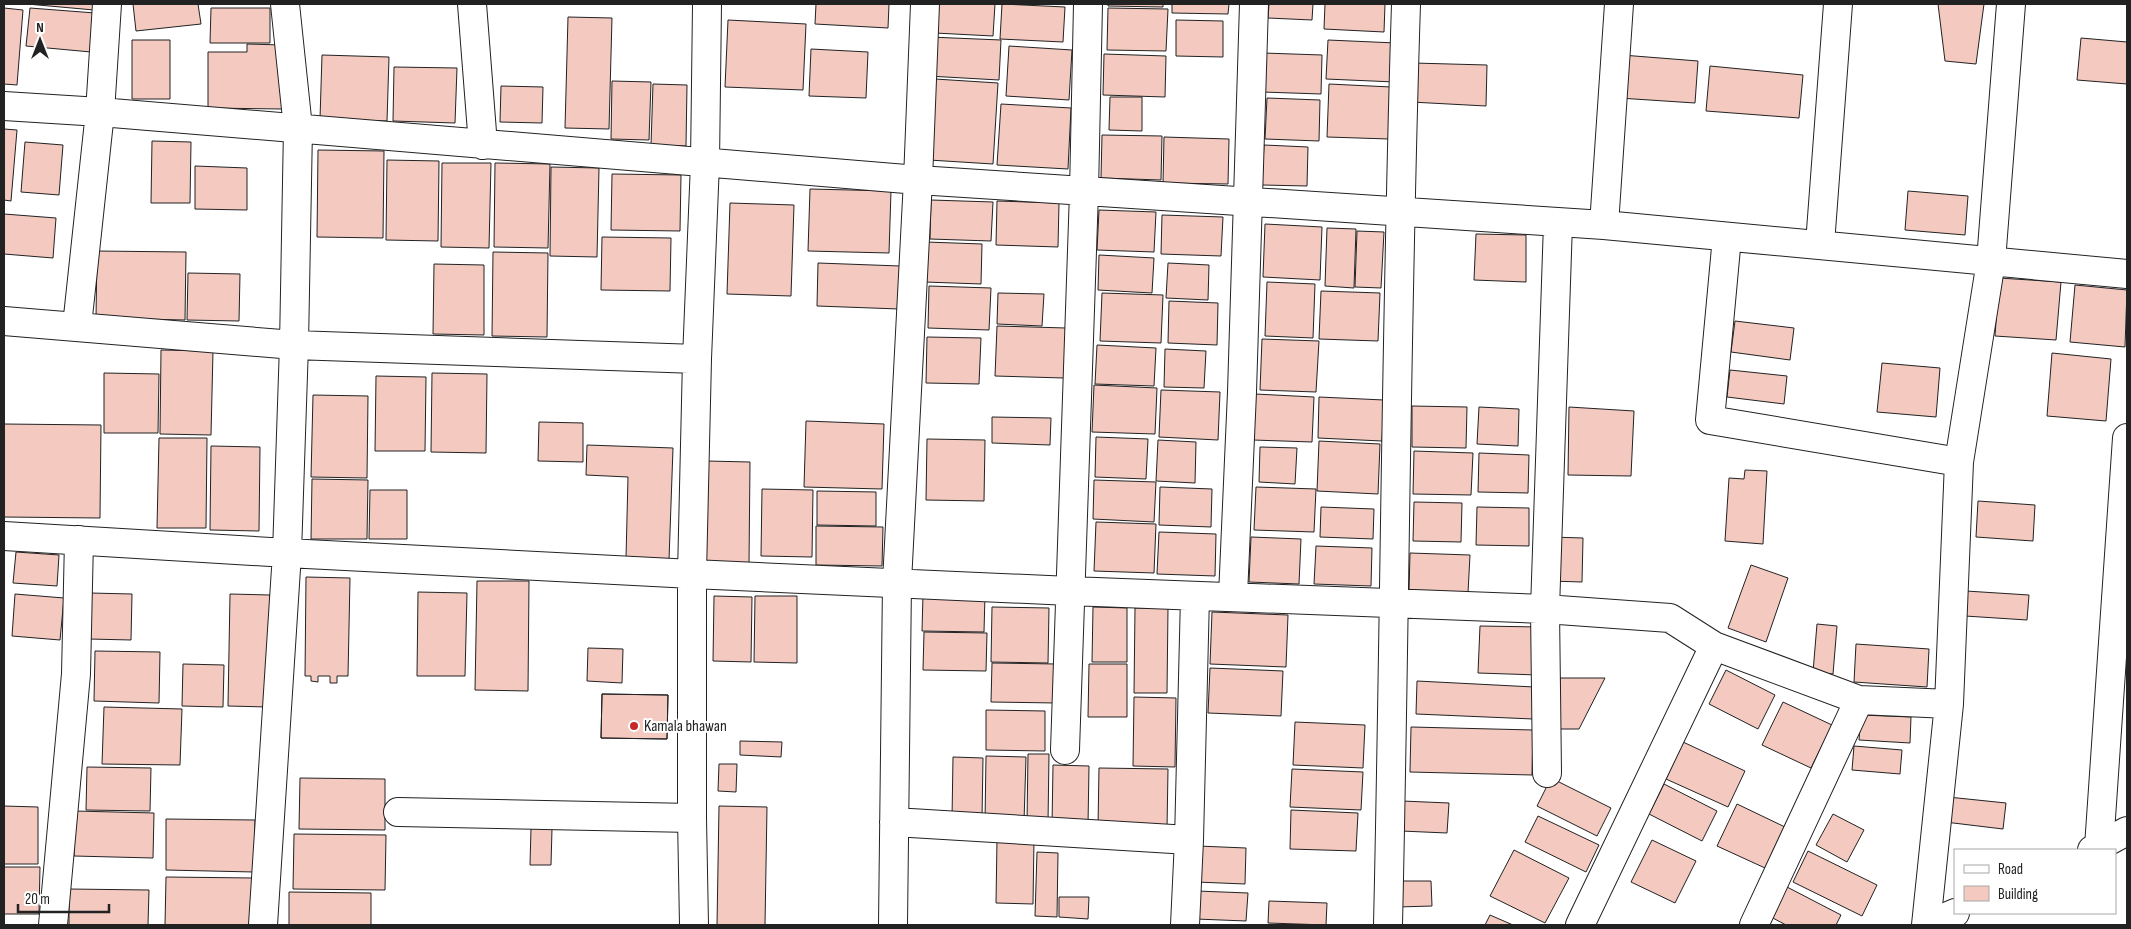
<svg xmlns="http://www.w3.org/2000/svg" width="2131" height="929" font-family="'Sofia Sans Condensed',sans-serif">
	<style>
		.building { fill: #f3c9c0; stroke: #222 }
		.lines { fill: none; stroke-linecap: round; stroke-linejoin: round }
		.minor-casing { stroke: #222; stroke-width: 30 }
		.tertiary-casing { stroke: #222; stroke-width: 30 }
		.minor { stroke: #fff; stroke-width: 28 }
		.tertiary { stroke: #fff; stroke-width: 28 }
		.poi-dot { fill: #c62828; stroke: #fff; stroke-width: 2 }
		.labels { text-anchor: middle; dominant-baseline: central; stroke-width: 4; stroke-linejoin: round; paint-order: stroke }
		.poi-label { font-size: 16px; fill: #222; stroke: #fff; text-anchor: start }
	</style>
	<rect width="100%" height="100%" fill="#fff"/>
	<path class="building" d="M27,4H94V10Z
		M133,4H198L201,24L136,31Z
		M816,4H889L888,28L815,24Z
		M937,4H995L993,36L935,33Z
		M1002,4L1065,7L1063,42L1000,39Z
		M1108,4H1163V7L1108,6Z
		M1172,4H1229L1228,14L1172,13Z
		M1269,4H1313L1312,20L1268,18Z
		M1325,4H1385L1384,32L1324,29Z
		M1938,4H1984L1976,64L1945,61Z
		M4,8L23,10L17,85L4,84Z
		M30,8L95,13L91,52L26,46Z
		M211,8H270V43H210Z
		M1108,8L1168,9L1166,51L1107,50Z
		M568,17L612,18L609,129L565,128Z
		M728,20L806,24L803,90L725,87Z
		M1176,20L1223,21V57L1176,56Z
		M929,37L1001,40L999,80L928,76Z
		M2081,38L2127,42V84L2077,80Z
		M132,40H170V99H132Z
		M1328,40L1396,43L1395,82L1326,79Z
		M247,44L282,45V109L208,108V52H247Z
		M1009,46L1072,50L1069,100L1006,96Z
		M811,49L868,52L866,98L809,96Z
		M1263,53L1322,55L1321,94L1262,92Z
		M1104,54L1166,56L1165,97L1103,95Z
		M322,55L389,57L387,121L320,119Z
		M1622,55L1698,61L1695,103L1619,98Z
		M1413,63L1487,65L1486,106L1411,102Z
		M1710,66L1803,75L1799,118L1706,111Z
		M394,67L457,68L455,123L393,121Z
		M935,79L998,83L993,164L929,160Z
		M612,81L651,82L649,140L611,139Z
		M653,84L687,85L686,146L651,145Z
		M1329,84L1391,87L1389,139L1327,137Z
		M501,86L543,87L542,123L500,122Z
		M1110,97H1142V131L1109,130Z
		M1267,98L1320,100L1319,141L1265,139Z
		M1001,104L1071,108L1068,169L997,165Z
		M4,129L17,130L11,201L4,200Z
		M1102,135L1162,136L1161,180L1101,178Z
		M1164,137L1229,139L1228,184L1163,183Z
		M152,141L191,142L190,203H151Z
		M25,142L63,145L59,195L21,192Z
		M1264,145L1308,147L1307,186L1262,185Z
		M318,150L384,151L383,238L317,237Z
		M387,160L439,161L438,241L386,240Z
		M442,163H491L489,248L441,247Z
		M495,163L550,164L548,248L494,247Z
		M195,166L247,168V210L195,209Z
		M551,167L599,168L597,257L550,256Z
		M612,174L681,175L680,231L611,230Z
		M810,189L891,191L889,253L808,251Z
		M1908,191L1968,196L1965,235L1905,230Z
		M931,200L993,202L991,241L930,239Z
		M997,201L1059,203L1058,247L996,245Z
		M730,203L794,205L791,296L727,294Z
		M1099,210L1156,212L1154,252L1097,250Z
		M4,214L56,218L53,258L4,254Z
		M1162,215L1223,217L1221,256L1161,254Z
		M1265,224L1322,227L1320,280L1263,277Z
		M1327,228L1356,229L1354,288L1325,286Z
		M1357,231L1384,232L1381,288L1355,287Z
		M1476,234L1526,235V282L1474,280Z
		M602,237L671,238L670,291L601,290Z
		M926,242L982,244L981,284L925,282Z
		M97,251L186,252L185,320L96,318Z
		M493,252L548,253L547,337L492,336Z
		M1099,255L1154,258L1152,293L1098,290Z
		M818,263L900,266L899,309L817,306Z
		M1168,263L1209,265L1208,300L1166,298Z
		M434,264L484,265V335L433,334Z
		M188,273L240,274L239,321L187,320Z
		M1999,278L2061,282L2056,340L1995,336Z
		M1267,282L1315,284L1313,338L1265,336Z
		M2075,285L2127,290L2125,347L2070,342Z
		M929,286L991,288L989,330L928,328Z
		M1321,291L1380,293L1378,341L1319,339Z
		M998,293L1044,294L1042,326L997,324Z
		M1102,293L1163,295L1161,343L1100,341Z
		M1169,301L1218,303L1217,345L1168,343Z
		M1735,321L1794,328L1790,360L1731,352Z
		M997,326L1066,328L1064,378L995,376Z
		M927,337L981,338L979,384L926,383Z
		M1262,339L1319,341L1316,392L1260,390Z
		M1097,345L1156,348L1154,386L1095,384Z
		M1165,349L1206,351L1204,388L1164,387Z
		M161,350L213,351L211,435L160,434Z
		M2052,353L2111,359L2106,421L2047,416Z
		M1882,363L1940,368L1936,417L1877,412Z
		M1730,370L1787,376L1784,404L1727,397Z
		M104,373L159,374L158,433H104Z
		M432,373L487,374L486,453L431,452Z
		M376,376L426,377L425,451H375Z
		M1094,385L1157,388L1155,434L1092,432Z
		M1161,390L1220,392L1218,440L1159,437Z
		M1255,394L1314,397L1312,442L1253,440Z
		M313,395L368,396L367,478L311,477Z
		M1319,397L1384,400L1382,441L1318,438Z
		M1412,406L1467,407L1466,448L1412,447Z
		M1479,407L1519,409L1518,446L1477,444Z
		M1569,407L1634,411L1631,476L1568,475Z
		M992,417L1051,418L1050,445L992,443Z
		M806,421L884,424L882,489L804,487Z
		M539,422L583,423V462L538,461Z
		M4,424L101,425L100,518L4,517Z
		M1096,437L1148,439L1146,479L1095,477Z
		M159,438H207L206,528H157Z
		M927,439L985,440L984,501L926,500Z
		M1158,440L1196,442L1195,483L1156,481Z
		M1319,441L1380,444L1378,494L1317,491Z
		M587,445L673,448L669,560L626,558L628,477L586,475Z
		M211,446L260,447L259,531L210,530Z
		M1260,447L1297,448L1295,484L1259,482Z
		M1414,451L1473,453L1471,495L1413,494Z
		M1479,453L1529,455L1528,493L1478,492Z
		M707,461L750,462L749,564L705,563Z
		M1745,470L1767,471L1763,544L1725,541L1729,478L1744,479Z
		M312,479L368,480L367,539H311Z
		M1094,480L1156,482L1154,522L1093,519Z
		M1160,487L1212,489L1211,527L1159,525Z
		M1256,487L1316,489L1314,532L1254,530Z
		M762,489L813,490L812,557L761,556Z
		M370,490H407V539H369Z
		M817,491L876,492V526L817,525Z
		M1978,501L2035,505L2033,541L1976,537Z
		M1414,502L1462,503L1461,542L1413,541Z
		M1321,507L1374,509L1373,539L1320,537Z
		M1477,507L1529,508V546L1476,545Z
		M1096,522L1156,524L1154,573L1094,571Z
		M816,526L883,527L882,566L816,565Z
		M1159,532L1216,534L1215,576L1157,574Z
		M1251,537L1301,539L1299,584L1249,582Z
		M1551,537L1583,538L1582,582L1550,581Z
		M1316,546L1372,548L1371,586L1314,584Z
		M16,552L59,555L57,586L13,583Z
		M1410,553L1470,555L1468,593L1409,591Z
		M1751,565L1788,578L1766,642L1728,628Z
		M306,577L350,578L348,676H337V683H330V676H318V682L311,681V676H305Z
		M477,581H529L528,691L475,690Z
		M1966,591L2029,595L2027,620L1965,616Z
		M418,592L467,593L465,676H417Z
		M90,593L132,594L131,640L89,639Z
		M15,594L64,598L60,640L12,636Z
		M230,594L270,595L268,707L228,706Z
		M923,594L985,595L984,632L922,631Z
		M714,596L752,597L751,662L713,661Z
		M755,596H797V663L754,662Z
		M992,607L1049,608L1048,663L991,662Z
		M1093,607L1127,608V662H1092Z
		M1135,608H1168L1167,693H1134Z
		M1212,612L1288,615L1286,667L1210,664Z
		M1817,624L1837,626L1833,674L1813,672Z
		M1480,626L1539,627L1538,675L1478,673Z
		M924,632L987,633L986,671L923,670Z
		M1856,644L1929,649L1927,687L1854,682Z
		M588,648L623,649L622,683L587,681Z
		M95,651L160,652L159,703L94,701Z
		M992,663L1057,664L1056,703L991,702Z
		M183,664L224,665L223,707L182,706Z
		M1089,664H1127V717H1088Z
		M1210,668L1283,671L1281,716L1208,713Z
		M1726,670L1775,695L1758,729L1709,704Z
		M1560,678H1605L1579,729H1560Z
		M1417,681L1534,687L1533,719L1416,714Z
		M602,694L668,695L667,739L601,738Z
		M602,694L668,695L667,739L601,738Z
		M1134,697L1176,698L1175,767L1133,766Z
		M1783,702L1832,725L1811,768L1762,745Z
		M104,707L182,709L180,765L102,764Z
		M986,710L1045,711V751L986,750Z
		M1861,715L1911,717L1910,743L1859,740Z
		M1295,722L1365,725L1363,768L1293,765Z
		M1411,727L1533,730L1532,775L1410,772Z
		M740,741L782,742L781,757L740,755Z
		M1683,742L1745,771L1728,807L1666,779Z
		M1854,746L1902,750L1900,774L1852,770Z
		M1028,754H1049L1048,824L1027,823Z
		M986,756L1026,757L1024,822H985Z
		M953,757L983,758L982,820L952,819Z
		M719,764H737L736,792L718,791Z
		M1053,765L1089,766L1088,825H1052Z
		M87,767L151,768L150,811L86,810Z
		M1099,768L1168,769L1167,829L1098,827Z
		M1292,769L1363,772L1361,810L1290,807Z
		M300,778L385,779V830L299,829Z
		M1551,778L1611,808L1597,836L1537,806Z
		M1664,784L1717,811L1702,841L1649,814Z
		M1948,797L2006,803L2003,829L1945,822Z
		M1402,801L1449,803L1447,833L1401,831Z
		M1737,804L1785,827L1765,868L1717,846Z
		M4,806L38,807V864H4Z
		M719,806L767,807L765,925H717Z
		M1291,810L1358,813L1356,851L1290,849Z
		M75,811L154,813L153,858L74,856Z
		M1833,814L1864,830L1847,862L1816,845Z
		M1538,816L1599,845L1586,872L1525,842Z
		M166,819L255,820L254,872L166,870Z
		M531,828L552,829L551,865H530Z
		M294,834L386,835L385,890L293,889Z
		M997,839H1034L1033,904L996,903Z
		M1652,840L1696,861L1675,903L1631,882Z
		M1198,846L1246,848L1245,884L1196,882Z
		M1514,850L1569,878L1545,923L1490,896Z
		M1808,851L1877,885L1862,916L1793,882Z
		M1037,852L1058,853L1057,917L1035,916Z
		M4,867H40L39,914H4Z
		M166,877L254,878V925H165Z
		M1397,881H1431L1432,906L1397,907Z
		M1787,887L1841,915L1836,925H1786L1771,917Z
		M69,889L149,890L148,925H69Z
		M1197,891L1248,893L1246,921L1196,919Z
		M289,892L371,893V925H289Z
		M1059,897H1089L1088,919L1059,917Z
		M1269,901L1327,903L1326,925L1268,923Z
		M1490,915L1513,925H1485Z"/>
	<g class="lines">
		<g class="minor-casing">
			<path id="minor" d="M472,4L483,145
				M4,106L100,112L918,180L1604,225L2127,274
				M1604,225L1619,4
				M1727,237L1710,420L1959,462
				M1820,244L1838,4
				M4,321L294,345L697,359
				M77,326L100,112L107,4
				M4,536L287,553L692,574L1070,591L1545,609L1670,618L1714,646L1859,700L1949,704
				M1233,596L1242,392L1254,4
				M1065,750L1084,192L1088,4
				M1547,773L1545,609L1558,223
				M398,812L692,818
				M894,822L1189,840
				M2099,847L2127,438
				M53,925L76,674L79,540
				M263,925L287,553L294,345L298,128L285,4
				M694,925L692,818V574L697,359L705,163L707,4
				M893,925L897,582L918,180L925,4
				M1185,925L1189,840L1195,596
				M1388,925C1395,618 1396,311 1406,4
				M1580,925L1714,646
				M1754,925L1859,700
				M1926,925L1949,704L1959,462L1991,261L2011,4"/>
		</g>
		<g class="tertiary-casing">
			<path id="tertiary" d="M2092,850L2127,831
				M1927,925L1955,913"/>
		</g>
		<use href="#minor" class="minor"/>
		<use href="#tertiary" class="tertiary"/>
	</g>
	<circle class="poi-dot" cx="634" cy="726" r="5"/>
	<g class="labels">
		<g class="poi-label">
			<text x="644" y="726">Kamala bhawan</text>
		</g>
	</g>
	<rect width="2131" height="929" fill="none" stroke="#222222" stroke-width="10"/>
	<rect x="1954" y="849" width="162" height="65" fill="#ffffff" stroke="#a7a7a7"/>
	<rect x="1964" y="865" width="25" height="8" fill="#ffffff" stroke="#a7a7a7"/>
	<text x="1998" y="874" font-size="15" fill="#222222">Road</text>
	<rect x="1964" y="886" width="25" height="15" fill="#f3c9c0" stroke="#a7a7a7"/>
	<text x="1998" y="899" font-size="15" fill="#222222">Building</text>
	<g transform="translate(40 40)" stroke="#ffffff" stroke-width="4" paint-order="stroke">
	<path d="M0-4L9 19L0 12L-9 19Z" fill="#222222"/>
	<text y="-8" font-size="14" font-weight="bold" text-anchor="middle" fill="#222222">N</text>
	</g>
	<path d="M18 904v8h91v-8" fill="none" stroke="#222222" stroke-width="2.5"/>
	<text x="25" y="904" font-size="15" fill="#222222" stroke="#ffffff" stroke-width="4" paint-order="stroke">20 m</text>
</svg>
